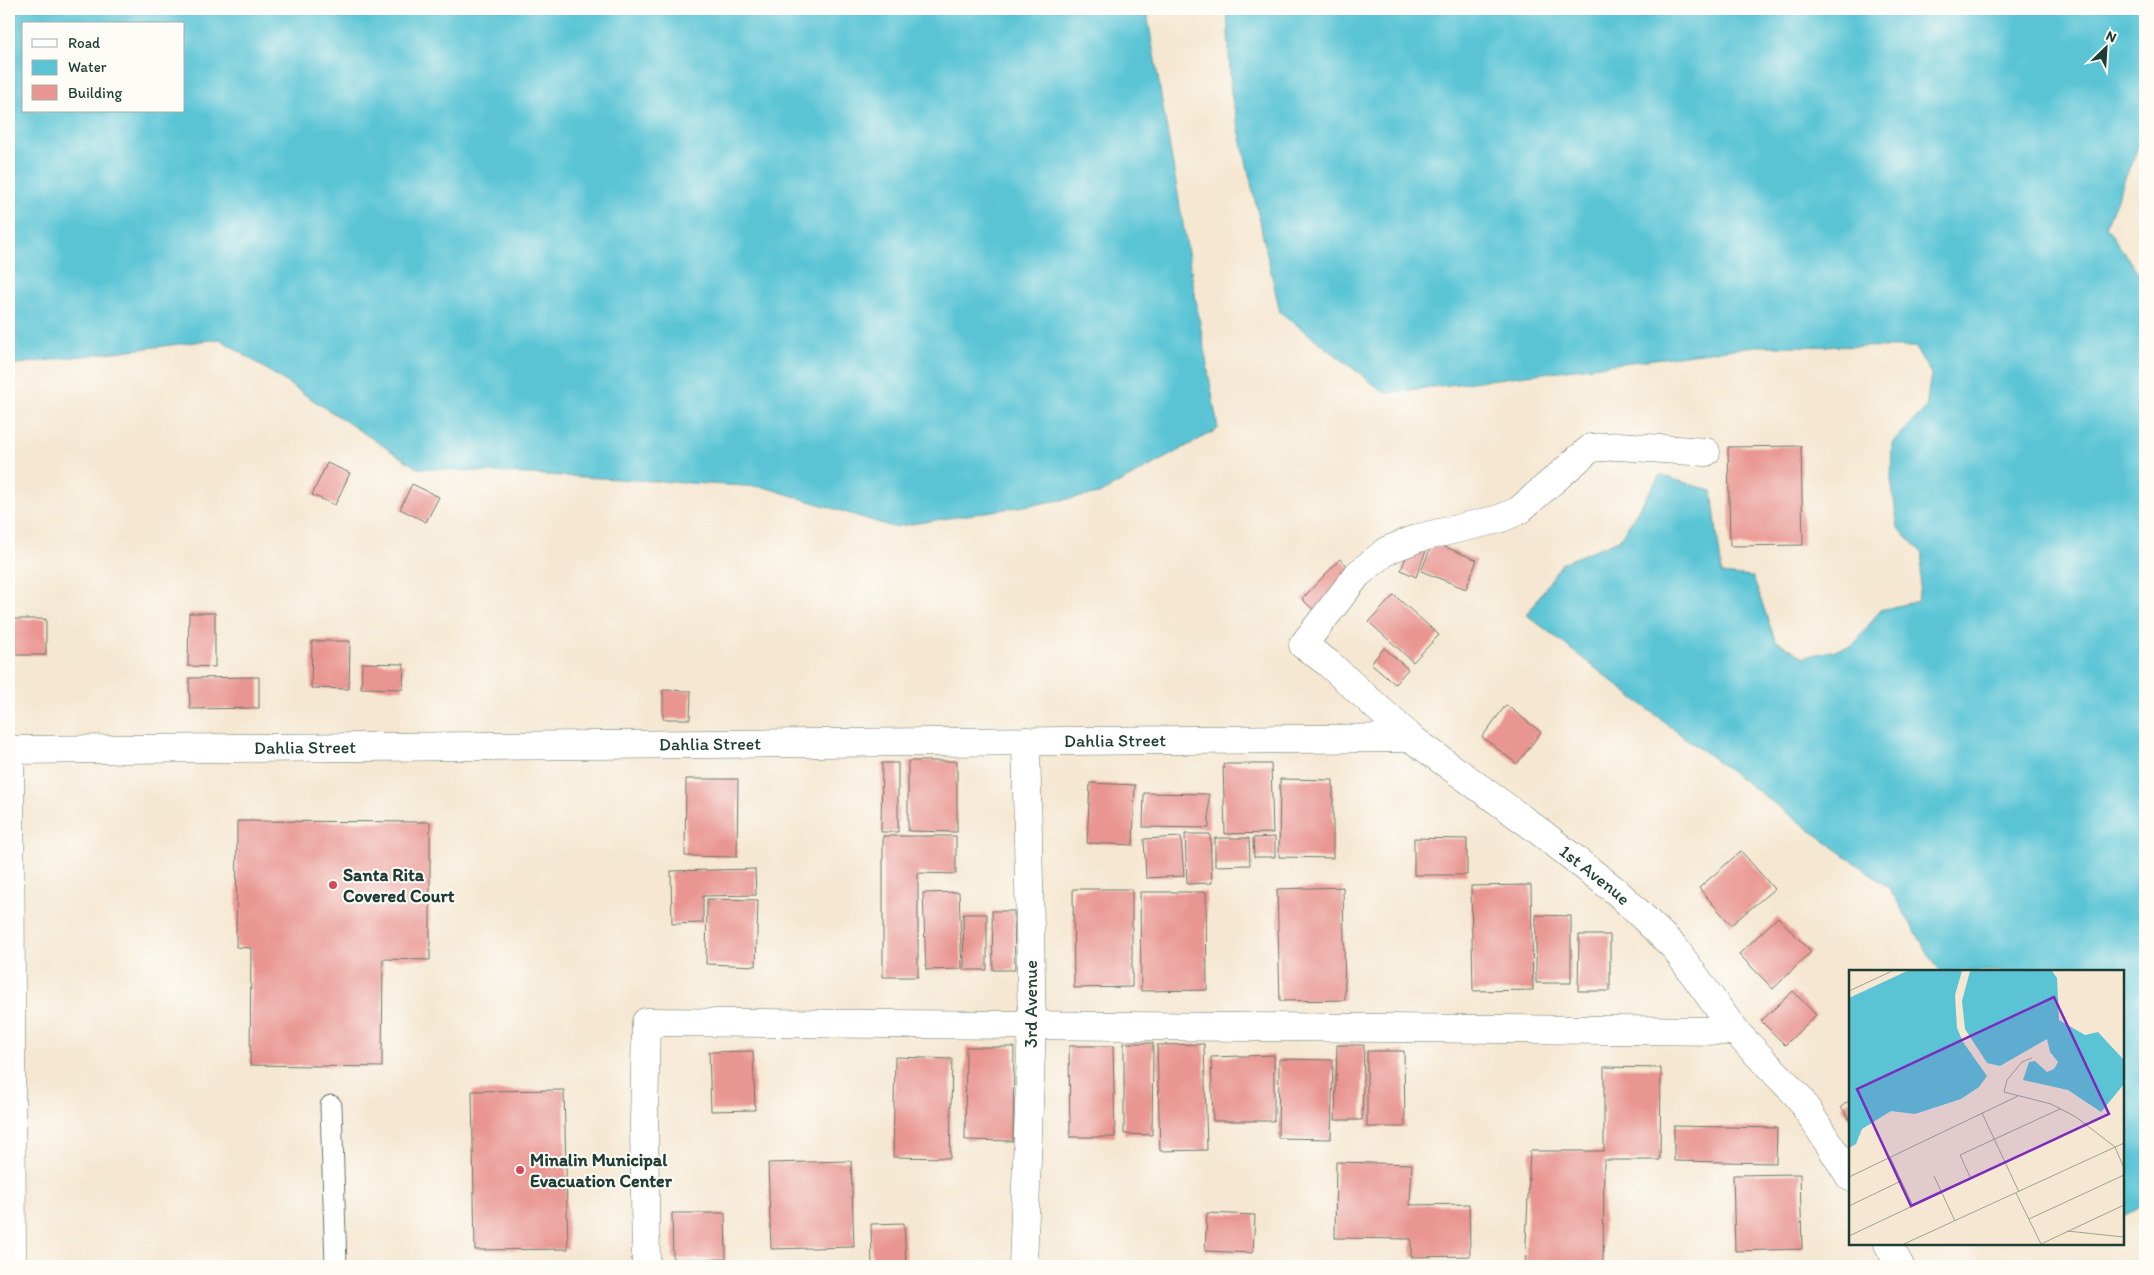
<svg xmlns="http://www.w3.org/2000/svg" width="2154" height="1275" font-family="Itim,sans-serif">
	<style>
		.water { fill: #5ac4d5; stroke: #3c8084; fill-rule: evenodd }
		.building { fill: #e99591 }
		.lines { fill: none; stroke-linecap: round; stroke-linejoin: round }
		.service-casing { stroke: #6a786b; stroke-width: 23 }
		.minor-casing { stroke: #6a786b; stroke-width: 29 }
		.service { stroke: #fff; stroke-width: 21 }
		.minor { stroke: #fff; stroke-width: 28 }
		.poi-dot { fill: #d1495b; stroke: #fdfcf7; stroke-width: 2 }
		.labels { text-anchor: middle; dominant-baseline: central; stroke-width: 4; stroke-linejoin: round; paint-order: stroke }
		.street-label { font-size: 18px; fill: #1f3d34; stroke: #fdfcf7 }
		.poi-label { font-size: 18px; font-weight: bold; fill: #1f3d34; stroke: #fdfcf7; text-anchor: start }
		.inset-road { fill: none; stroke: #9fa392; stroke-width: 1 }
		.view { fill: #7b2cbf; fill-opacity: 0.15; stroke: #7b2cbf; stroke-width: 2.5 }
		.inset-edge { fill: none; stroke: #1f3d34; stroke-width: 2.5 }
	</style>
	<rect width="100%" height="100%" fill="#fdfcf7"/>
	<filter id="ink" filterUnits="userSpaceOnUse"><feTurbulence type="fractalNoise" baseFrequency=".02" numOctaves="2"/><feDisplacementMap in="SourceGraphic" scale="10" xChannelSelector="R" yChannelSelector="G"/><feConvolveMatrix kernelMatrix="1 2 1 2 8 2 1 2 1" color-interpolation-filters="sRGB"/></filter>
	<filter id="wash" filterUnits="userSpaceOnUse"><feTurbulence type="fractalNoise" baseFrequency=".0096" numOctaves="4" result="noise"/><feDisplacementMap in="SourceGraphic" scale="20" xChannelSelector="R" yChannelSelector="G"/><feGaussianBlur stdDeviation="1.12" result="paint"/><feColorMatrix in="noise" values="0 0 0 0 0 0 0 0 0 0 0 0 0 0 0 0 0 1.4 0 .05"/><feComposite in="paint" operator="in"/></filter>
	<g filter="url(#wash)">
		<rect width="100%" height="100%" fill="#f5e7d1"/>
		<path class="water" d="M9,9H1149L1148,19L1218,429L1099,494L893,527L764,487L417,468L220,339L9,365ZM24,24H184V111H24Z
			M1227,9H2145V129L2106,226L2145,284V1205L2123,1216V971H1939L1889,888L1676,731L1527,615L1562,563L1619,540L1660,475L1712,491L1722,574L1753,577L1775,640L1804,657L1853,646L1880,610L1918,601L1923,554L1898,528L1891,479L1892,443L1926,408L1931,374L1915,347L1757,346L1385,393L1280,312L1231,94Z"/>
		<g id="blocks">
			<path class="building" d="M2141,154H2145V180L2143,181Z
				M1801,446L1803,545L1730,546L1728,447Z
				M327,463L350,473L335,505L312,495Z
				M412,484L439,497L426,522L400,509Z
				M1433,542L1477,560L1466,589L1421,571Z
				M1411,545L1426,551L1416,577L1401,570Z
				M1340,559L1356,574L1318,614L1302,599Z
				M1394,595L1439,635L1413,662L1369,622Z
				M189,613H215V667L188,666Z
				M9,619H46V655H9Z
				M312,641H350L349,689L311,688Z
				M1384,648L1408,669L1395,684L1371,663Z
				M362,663L404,664L403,689L361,688Z
				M259,677V708L190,709L189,678Z
				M663,690L691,691L690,719H663Z
				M1506,705L1541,732L1517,764L1482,737Z
				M908,761H957V832L908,831Z
				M882,763H898V832H881Z
				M1223,764H1271L1273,833L1225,834Z
				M686,779H738L737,857L685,856Z
				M1280,779L1333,780V858L1279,857Z
				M1090,783L1135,785L1133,845L1087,843Z
				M1144,793L1209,794V828L1143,827Z
				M237,821L430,822V960L383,959L382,1067L250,1065L251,948L236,947Z
				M1185,834H1210L1212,883L1187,884Z
				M883,836H956V874L918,873V977H883Z
				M1181,837L1184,876L1146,878L1144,839Z
				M1275,837V857H1254L1253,838Z
				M1215,838H1249L1250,865L1215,866Z
				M1414,838L1467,839V875H1414Z
				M1741,851L1774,889L1731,925L1699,888Z
				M755,869L756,895L703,896V923L672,924L671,871Z
				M1531,885L1533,990L1473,991L1471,886Z
				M1343,887L1345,1000L1280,1001L1277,889Z
				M1073,889H1132V987L1074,988Z
				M959,892L962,969L926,970L923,893Z
				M1140,892H1206L1207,990L1141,991Z
				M707,899L758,900L756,966L706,964Z
				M992,911H1014L1015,970H993Z
				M963,914H987V970H964Z
				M1536,915L1571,916V983H1536Z
				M1778,917L1811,952L1773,989L1739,954Z
				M1579,935H1610V991H1578Z
				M1793,991L1816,1015L1785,1045L1761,1021Z
				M1124,1043H1153L1152,1135L1124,1134Z
				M1204,1044L1207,1150L1160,1151L1157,1045Z
				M1337,1045H1364L1362,1120H1335Z
				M1069,1046H1113L1115,1137H1070Z
				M966,1047H1014L1013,1141L965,1140Z
				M753,1051L755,1110L711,1111L709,1052Z
				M1367,1051H1404L1405,1127H1367Z
				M1274,1055V1121H1213L1211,1057Z
				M895,1057L952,1059L950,1158L893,1157Z
				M1279,1059L1333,1060L1331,1139L1278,1138Z
				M1604,1067L1661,1068L1660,1160H1604L1603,1266H1525L1530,1151H1604Z
				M564,1090L568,1249L475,1250L472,1091Z
				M1850,1100V1120L1841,1107Z
				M1674,1126L1777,1128L1776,1163L1674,1161Z
				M851,1161L854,1247L771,1249L768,1163Z
				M1336,1162L1412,1164L1410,1205L1469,1204L1470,1256L1411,1257V1239L1335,1238Z
				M1800,1174L1802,1249L1735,1251L1733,1175Z
				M672,1213H725L726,1259H673Z
				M1207,1213L1255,1215L1253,1253L1205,1251Z
				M904,1223L906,1266H872L871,1224Z"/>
		</g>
	</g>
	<g filter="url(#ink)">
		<use href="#blocks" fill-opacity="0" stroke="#6a786b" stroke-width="1"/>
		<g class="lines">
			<g class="service-casing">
				<path id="service" d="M331,1106L336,1266"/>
			</g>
			<g class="minor-casing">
				<g id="minor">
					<path id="s1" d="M1706,452L1619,446L1591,448L1518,511L1499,519L1418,538L1388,550L1358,574L1303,645L1328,663L1411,738L1539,831L1617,892L1674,947L1735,1031L1799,1097L1850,1177"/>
					<path id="s2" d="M9,750L1411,738"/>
					<path d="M10,750L12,1266"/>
					<path d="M1888,1244L1900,1266"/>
					<path d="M646,1266L644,1123L646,1022L1735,1031"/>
					<path d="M1023,1266L1032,1026L1026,741"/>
				</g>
			</g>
			<use href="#service" class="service"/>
			<use href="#minor" class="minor"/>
		</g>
	</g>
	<g class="poi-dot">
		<circle cx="333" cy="885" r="5"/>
		<circle cx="520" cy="1170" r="5"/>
	</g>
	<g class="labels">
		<g class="street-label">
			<text stroke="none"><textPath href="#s2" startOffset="1106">Dahlia Street</textPath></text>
			<text stroke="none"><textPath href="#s2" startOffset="701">Dahlia Street</textPath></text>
			<text stroke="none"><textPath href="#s2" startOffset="296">Dahlia Street</textPath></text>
			<text stroke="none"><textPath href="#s1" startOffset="848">1st Avenue</textPath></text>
			<text transform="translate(1031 1004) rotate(-90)">3rd Avenue</text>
		</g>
		<g class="poi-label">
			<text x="343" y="875">Santa Rita<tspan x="343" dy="21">Covered Court</tspan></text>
			<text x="530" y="1160">Minalin Municipal<tspan x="530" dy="21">Evacuation Center</tspan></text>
		</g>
	</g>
	<g transform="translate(1849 970)">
		<rect width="275" height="275" fill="#f5e7d1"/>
		<path d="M58,1H113L106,25L108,58L114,72L138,106L130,117L112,129L66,144L42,141L13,159L7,174L0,178V28ZM121,1H203L208,8L210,50L236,65L249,62L275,90V114L252,142L219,120L174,110L180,92L186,91L198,102L205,99L209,92L201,82L198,69L151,96L138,93L116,59L113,31Z" fill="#5ac4d5"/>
		<path class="inset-road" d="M0,21L43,1M183,88L173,92L158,110L155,122L202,134L227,147L266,177L275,198M133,143L170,222M41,187L64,236M85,206L106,251M0,207L169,126M122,209L111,185L211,139M167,223L192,274L275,235M0,236L52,211M180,249L275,205M218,261L275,267M0,266L237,154M55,274L275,173"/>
		<path class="view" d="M205,27L260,144L62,236L8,119Z"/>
		<rect width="275" height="275" class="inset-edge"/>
	</g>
	<rect width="2154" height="1275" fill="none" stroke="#fdfcf7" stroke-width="30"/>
	<rect x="22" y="22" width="162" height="90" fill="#fdfcf7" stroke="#a4b0a9"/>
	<rect x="32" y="39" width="25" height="8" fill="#ffffff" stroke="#a4b0a9"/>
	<text x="68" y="48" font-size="15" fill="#1f3d34">Road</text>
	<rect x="32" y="60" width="25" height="15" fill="#5ac4d5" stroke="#a4b0a9"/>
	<text x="68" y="72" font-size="15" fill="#1f3d34">Water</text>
	<rect x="32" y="85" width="25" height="15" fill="#e99591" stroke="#a4b0a9"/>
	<text x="68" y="98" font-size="15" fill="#1f3d34">Building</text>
	<g transform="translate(2106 48) rotate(25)" stroke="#fdfcf7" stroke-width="4" paint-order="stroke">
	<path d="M0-4L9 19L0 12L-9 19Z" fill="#1f3d34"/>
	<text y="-8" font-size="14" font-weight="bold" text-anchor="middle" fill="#1f3d34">N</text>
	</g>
</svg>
